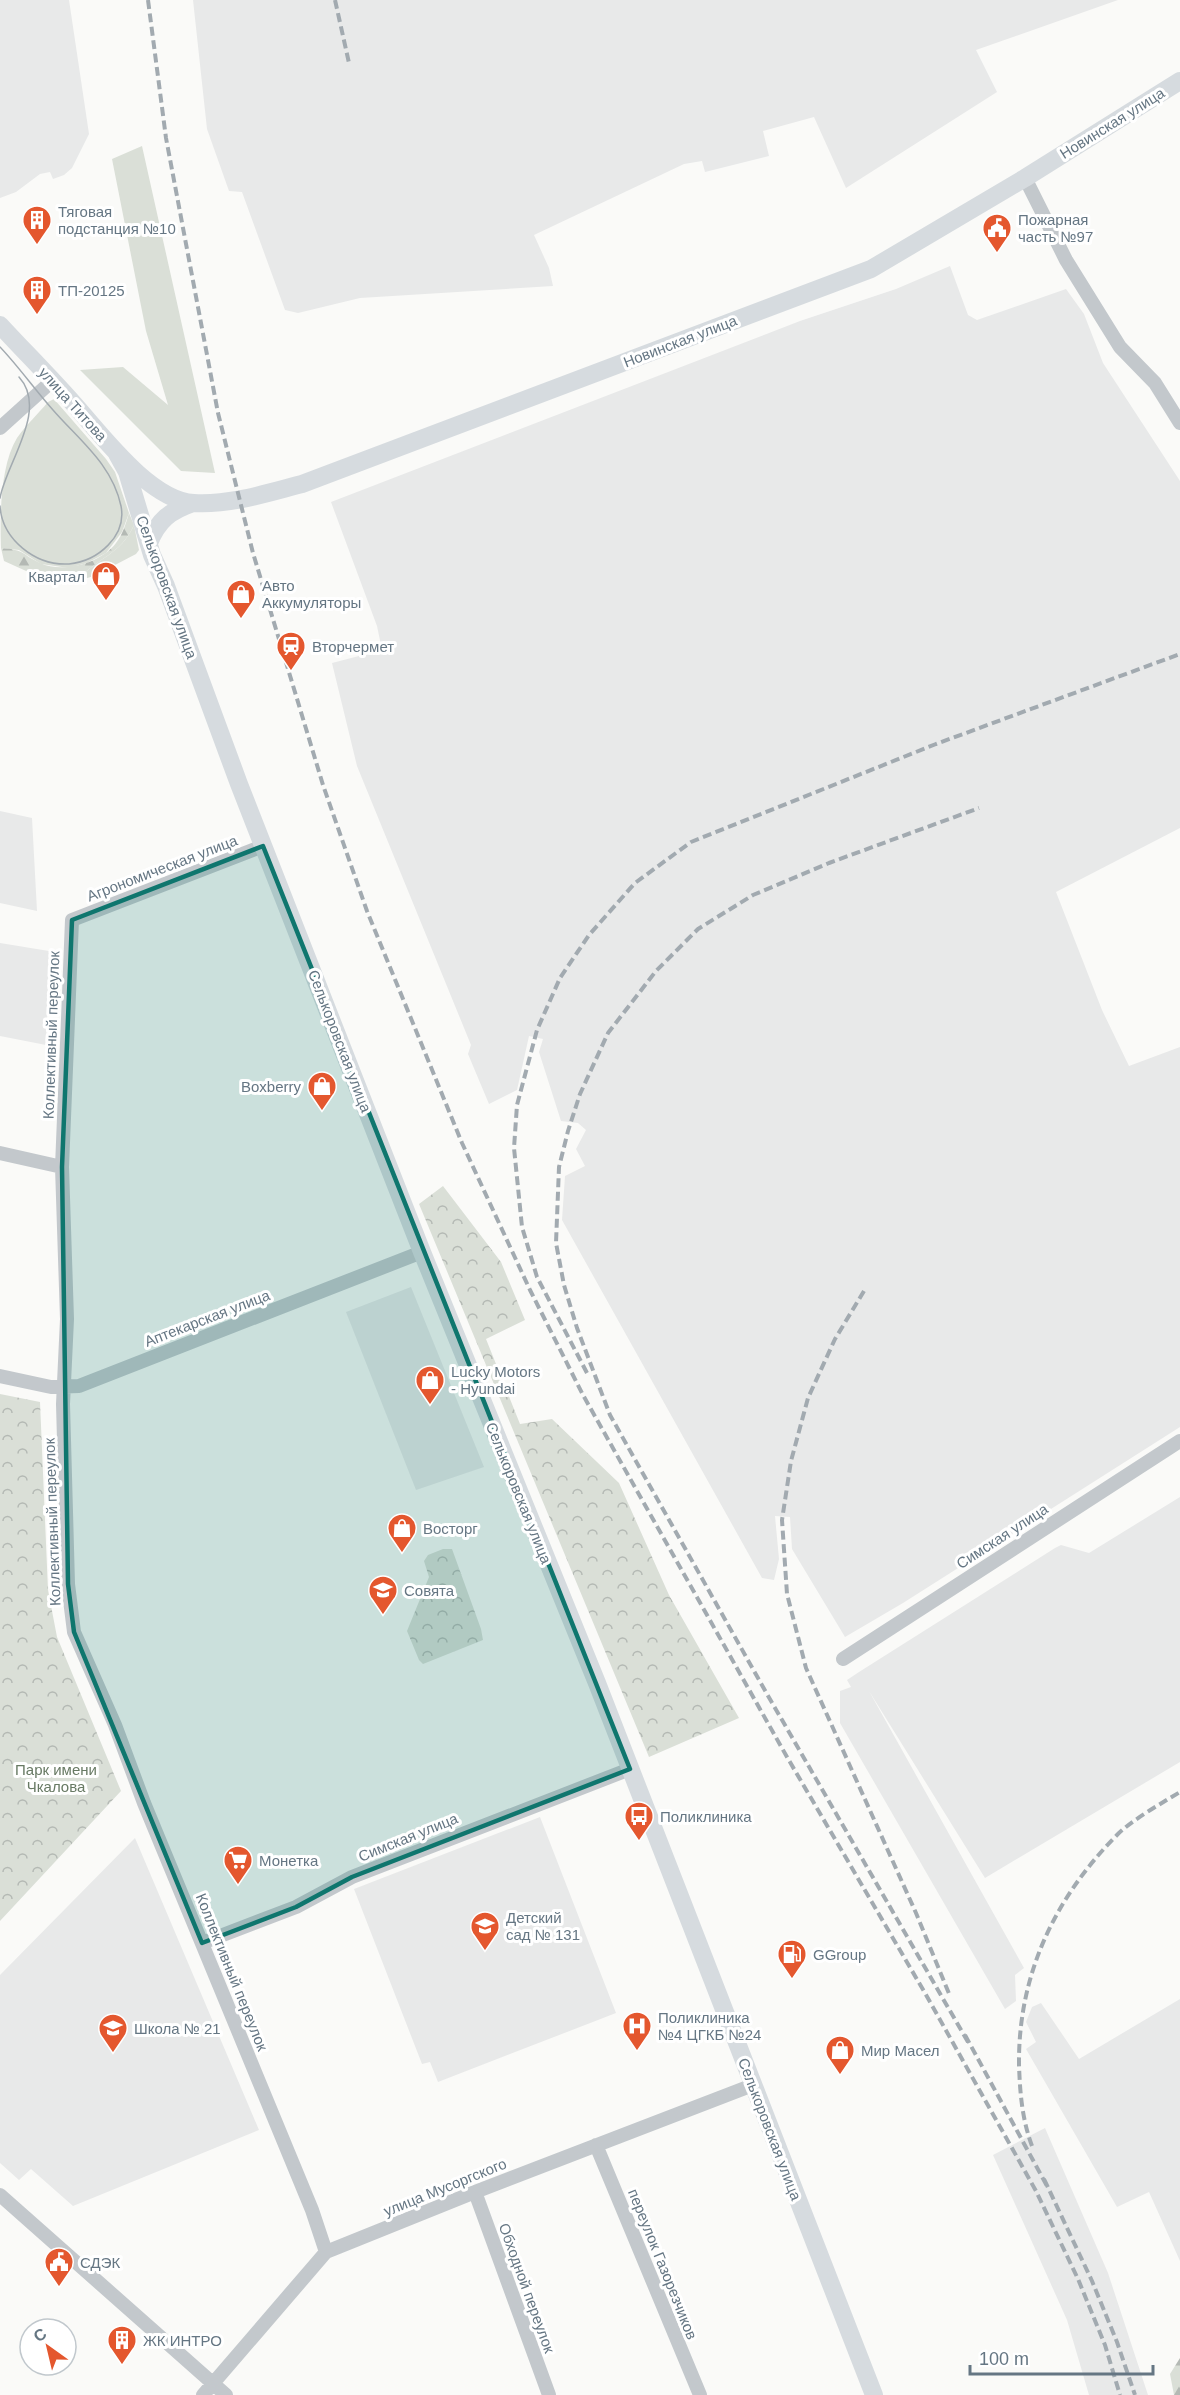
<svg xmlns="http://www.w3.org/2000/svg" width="1180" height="2395" font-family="Arial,sans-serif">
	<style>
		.built { fill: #e8e9e9 }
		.grass { fill: #dadfd7 }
		.forest { fill: url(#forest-firs) }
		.park { fill: url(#park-crowns) }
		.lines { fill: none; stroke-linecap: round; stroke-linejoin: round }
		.minor { stroke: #c3c8cc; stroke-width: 14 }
		.major { stroke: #d6dbdf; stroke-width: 18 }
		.tram { stroke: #a2aab0; stroke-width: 1.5 }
		.rail { stroke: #a2aab0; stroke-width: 4; stroke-dasharray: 9 4.5; stroke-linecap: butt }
		.marked { fill: #0f766e; fill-opacity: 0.2; stroke: #0f766e; stroke-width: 4.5; stroke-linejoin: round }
		.labels { text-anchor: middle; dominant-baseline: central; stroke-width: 6; stroke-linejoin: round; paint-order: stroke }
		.street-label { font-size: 15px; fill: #657683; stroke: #fff }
		.poi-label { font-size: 15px; fill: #657683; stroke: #fff; text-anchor: start }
		.park-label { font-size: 15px; fill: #687a64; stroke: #fff }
	</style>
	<defs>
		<pattern id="forest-firs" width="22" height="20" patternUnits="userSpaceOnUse" patternTransform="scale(1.5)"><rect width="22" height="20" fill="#dadfd7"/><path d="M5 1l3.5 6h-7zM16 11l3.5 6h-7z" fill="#b4b9b4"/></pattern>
		<pattern id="park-crowns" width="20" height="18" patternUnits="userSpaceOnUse" patternTransform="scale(1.5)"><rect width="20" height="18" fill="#dadfd7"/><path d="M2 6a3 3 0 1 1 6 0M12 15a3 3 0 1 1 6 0" fill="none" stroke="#b4b9b4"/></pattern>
	</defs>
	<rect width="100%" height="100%" fill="#fafaf8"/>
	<path class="built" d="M0,0H69L89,134L72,168L64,175L53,179L50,172L40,174L16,192L0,198Z
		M193,0H1118L976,50L997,92L846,188L814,117L763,131L769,156L705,172L702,161L684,164L534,235L549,268L553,286L360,298L298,313L285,310L242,192L229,191L207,129Z
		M950,266L968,315L977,320L1066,289L1084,314L1103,363L1180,481V828L1056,892L1102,1010L1129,1066L1180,1047V1427L903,1603L845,1637L792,1549L790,1517L775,1516L779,1559L774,1580L762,1578L562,1220L565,1176L585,1166L576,1149L586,1130L578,1123L561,1121L539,1052L543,1039L529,1036L517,1090L489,1104L468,1054L471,1045L357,766L332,663L382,650L377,626L331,502L800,321L896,289Z
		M0,811L32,818L37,911L0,903Z
		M0,943L49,951L46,1045L0,1036Z
		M411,1287L484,1467L416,1490L346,1312Z
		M1180,1497V1762L985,1878L869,1691L1024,1968L1015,1975L1016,2001L1005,2009L840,1723V1691L851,1687L847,1680L859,1672L1055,1548L1061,1545L1089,1553Z
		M540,1817L616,2013L438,2082L430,2062L422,2064L354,1889Z
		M135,1838L259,2130L73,2206L31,2169L19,2180L0,2163V1975Z
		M1180,1999V2261L1149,2192L1117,2207L1026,2049L1036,2042L1026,2022L1032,2007L1041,2003L1079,2059Z
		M1045,2128L1108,2273L1148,2395H1089L1067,2320L993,2155Z"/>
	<path class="grass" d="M142,146L215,473L181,471L80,370L123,367L168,405L146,331L112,159Z
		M54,399L106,459L115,472L129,513L122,532L106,553L87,563L69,568L41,564L19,550L1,548C0,515 0,466 17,438C26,425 38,414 48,402Z
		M134,525L139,550L136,554L94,576L77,581C96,558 121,555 134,525Z"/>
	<path class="forest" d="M129,513L134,525C121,555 96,558 77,581L35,575L4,561L1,548C26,550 21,554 40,563C63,574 101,563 116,543C123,534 126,523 129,513Z
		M1180,2358V2395H1174L1170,2374Z"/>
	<path class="park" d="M443,1186L501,1262L525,1320L486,1339L520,1424L552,1419L619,1483L669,1595L739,1718L649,1757L419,1204Z
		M0,1394L40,1402L48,1590L57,1637L121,1791L0,1921Z
		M443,1549H452L481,1629L483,1640L423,1664L419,1660L407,1631L429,1577L424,1561L428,1555Z"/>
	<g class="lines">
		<path class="minor" d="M1025,178L1066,260L1120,347L1155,383L1180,423
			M0,428L52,381
			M263,846L72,920L62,1167L67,1319L63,1404L68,1584L74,1632L115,1725L144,1803L312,2210L326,2252
			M0,1153L62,1167
			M0,1376L51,1387L79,1386L422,1252
			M843,1659L1180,1441
			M202,1943L296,1907L352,1877L630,1769
			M596,2145L700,2395
			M475,2192L549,2395
			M0,2195L226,2395
			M203,2395L326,2252L475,2192L753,2085"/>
		<path class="major" d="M0,325C24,351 49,376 73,403C101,434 150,501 194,503C231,505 267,493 302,484L871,269L1025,178L1180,81
			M117,454L127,472L152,555L166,586L239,784L422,1252L597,1683L874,2395
			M149,543C158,520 170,511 193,503"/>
		<path class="tram" d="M0,347C19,367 35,390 53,410C79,440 112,464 121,506C127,536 98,561 69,564C35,566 2,539 0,506
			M0,498C6,463 49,410 19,377"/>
		<path class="rail" d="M148,0L166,138L218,413L253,553L323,785L367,911L462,1143L530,1290L583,1395L787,1757L925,1993L1036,2191L1078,2279L1105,2345L1120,2395
			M335,0L349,63
			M864,1291L835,1339L808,1398L791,1461L782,1520L787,1594L806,1668L916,1913L950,1996
			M587,1373L537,1277L522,1227L514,1148L517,1105L537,1030L560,978L589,935L635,883L691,842L936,744L1180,654
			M965,2035L1047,2186
			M968,2042L767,1694L610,1415L577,1328L564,1285L556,1243L559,1167L568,1131L580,1094L608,1033L656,971L698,929L753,895L829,863L979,808
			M1032,2146C1022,2119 1020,2093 1019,2065C1018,1976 1054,1899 1116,1836C1130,1821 1162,1803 1180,1792
			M1044,2179L1092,2281L1117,2342L1135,2395"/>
	</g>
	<path class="marked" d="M263,846L630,1769L352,1877L296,1907L202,1943L74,1632L68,1584L62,1167L72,920Z"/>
	<defs>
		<g id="building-pin" transform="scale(1.5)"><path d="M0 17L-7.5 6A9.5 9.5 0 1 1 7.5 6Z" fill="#e4572e" stroke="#fff"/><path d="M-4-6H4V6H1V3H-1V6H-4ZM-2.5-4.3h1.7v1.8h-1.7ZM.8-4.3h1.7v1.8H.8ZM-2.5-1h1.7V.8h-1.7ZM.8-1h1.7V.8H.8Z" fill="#fff"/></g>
		<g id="civic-pin" transform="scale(1.5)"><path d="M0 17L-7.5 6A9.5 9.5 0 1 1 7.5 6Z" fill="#e4572e" stroke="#fff"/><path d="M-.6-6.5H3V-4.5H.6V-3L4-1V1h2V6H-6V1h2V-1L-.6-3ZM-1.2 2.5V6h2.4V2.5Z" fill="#fff"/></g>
		<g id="shop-pin" transform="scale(1.5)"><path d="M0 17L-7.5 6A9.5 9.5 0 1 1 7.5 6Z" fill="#e4572e" stroke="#fff"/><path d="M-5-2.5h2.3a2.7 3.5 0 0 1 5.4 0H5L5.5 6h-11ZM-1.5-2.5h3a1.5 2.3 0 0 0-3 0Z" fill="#fff"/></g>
		<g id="station-pin" transform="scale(1.5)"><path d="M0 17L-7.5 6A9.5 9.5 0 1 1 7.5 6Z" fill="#e4572e" stroke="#fff"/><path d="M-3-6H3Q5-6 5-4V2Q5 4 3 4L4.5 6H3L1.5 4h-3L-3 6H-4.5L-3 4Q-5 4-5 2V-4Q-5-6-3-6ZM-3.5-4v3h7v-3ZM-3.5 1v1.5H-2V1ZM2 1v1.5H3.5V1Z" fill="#fff"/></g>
		<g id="school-pin" transform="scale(1.5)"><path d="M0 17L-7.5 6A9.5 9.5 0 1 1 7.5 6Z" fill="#e4572e" stroke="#fff"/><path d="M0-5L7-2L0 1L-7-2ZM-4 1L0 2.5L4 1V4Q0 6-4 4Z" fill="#fff"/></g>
		<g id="bus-pin" transform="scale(1.5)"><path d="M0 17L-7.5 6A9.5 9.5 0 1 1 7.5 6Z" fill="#e4572e" stroke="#fff"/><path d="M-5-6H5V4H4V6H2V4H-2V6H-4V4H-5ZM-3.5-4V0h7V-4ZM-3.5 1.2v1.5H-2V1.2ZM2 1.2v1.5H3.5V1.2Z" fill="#fff"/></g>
		<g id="supermarket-pin" transform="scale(1.5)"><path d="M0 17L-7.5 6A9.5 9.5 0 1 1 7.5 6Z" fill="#e4572e" stroke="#fff"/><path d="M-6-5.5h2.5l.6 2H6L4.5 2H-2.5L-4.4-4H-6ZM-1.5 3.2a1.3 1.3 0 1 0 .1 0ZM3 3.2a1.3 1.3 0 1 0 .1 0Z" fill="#fff"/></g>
		<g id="fuel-pin" transform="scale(1.5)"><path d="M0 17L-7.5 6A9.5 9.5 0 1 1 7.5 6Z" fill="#e4572e" stroke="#fff"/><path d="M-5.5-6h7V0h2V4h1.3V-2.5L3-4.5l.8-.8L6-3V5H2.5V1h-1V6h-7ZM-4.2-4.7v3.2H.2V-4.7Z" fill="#fff"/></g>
		<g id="hospital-pin" transform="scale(1.5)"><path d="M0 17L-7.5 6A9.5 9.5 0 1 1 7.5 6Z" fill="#e4572e" stroke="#fff"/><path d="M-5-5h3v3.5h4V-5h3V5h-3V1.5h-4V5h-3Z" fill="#fff"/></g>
	</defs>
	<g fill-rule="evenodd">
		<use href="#building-pin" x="37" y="220"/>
		<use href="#civic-pin" x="997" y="228"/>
		<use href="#building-pin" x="37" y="290"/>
		<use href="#shop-pin" x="106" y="576"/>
		<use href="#shop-pin" x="241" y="594"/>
		<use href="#station-pin" x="291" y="646"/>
		<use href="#shop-pin" x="322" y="1086"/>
		<use href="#shop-pin" x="430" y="1380"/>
		<use href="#shop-pin" x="402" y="1528"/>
		<use href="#school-pin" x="383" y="1590"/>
		<use href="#bus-pin" x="639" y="1816"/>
		<use href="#supermarket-pin" x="238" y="1860"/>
		<use href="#school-pin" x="485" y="1926"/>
		<use href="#fuel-pin" x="792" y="1954"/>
		<use href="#hospital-pin" x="637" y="2026"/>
		<use href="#school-pin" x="113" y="2028"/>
		<use href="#shop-pin" x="840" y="2050"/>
		<use href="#civic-pin" x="59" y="2262"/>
		<use href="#building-pin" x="122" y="2340"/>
	</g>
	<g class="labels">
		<g class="street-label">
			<text transform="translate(1112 123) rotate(-32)">Новинская улица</text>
			<text transform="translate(680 341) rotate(-21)">Новинская улица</text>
			<text transform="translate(73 404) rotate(48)">улица Титова</text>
			<text transform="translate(167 587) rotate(70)">Селькоровская улица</text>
			<text transform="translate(162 868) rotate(-21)">Агрономическая улица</text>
			<text transform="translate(51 1035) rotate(-88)">Коллективный переулок</text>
			<text transform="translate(340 1041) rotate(69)">Селькоровская улица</text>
			<text transform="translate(207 1318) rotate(-21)">Аптекарская улица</text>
			<text transform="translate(519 1493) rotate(68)">Селькоровская улица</text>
			<text transform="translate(52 1522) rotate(-92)">Коллективный переулок</text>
			<text transform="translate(1002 1536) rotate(-33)">Симская улица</text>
			<text transform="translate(408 1837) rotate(-22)">Симская улица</text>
			<text transform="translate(232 1972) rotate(68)">Коллективный переулок</text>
			<text transform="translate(770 2129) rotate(69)">Селькоровская улица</text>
			<text transform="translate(445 2187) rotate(-22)">улица Мусоргского</text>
			<text transform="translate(663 2264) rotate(68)">переулок Газорезчиков</text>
			<text transform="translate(527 2288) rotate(70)">Обходной переулок</text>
		</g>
		<g class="poi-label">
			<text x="58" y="211">Тяговая<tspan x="58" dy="17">подстанция №10</tspan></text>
			<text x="1018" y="219">Пожарная<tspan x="1018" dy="17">часть №97</tspan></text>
			<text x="58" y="290">ТП-20125</text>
			<text x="85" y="576" text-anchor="end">Квартал</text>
			<text x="262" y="585">Авто<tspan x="262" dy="17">Аккумуляторы</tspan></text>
			<text x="312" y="646">Вторчермет</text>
			<text x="301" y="1086" text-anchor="end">Boxberry</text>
			<text x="451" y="1371">Lucky Motors<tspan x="451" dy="17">- Hyundai</tspan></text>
			<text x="423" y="1528">Восторг</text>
			<text x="404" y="1590">Совята</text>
			<text x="660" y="1816">Поликлиника</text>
			<text x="259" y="1860">Монетка</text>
			<text x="506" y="1917">Детский<tspan x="506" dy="17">сад № 131</tspan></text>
			<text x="813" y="1954">GGroup</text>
			<text x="658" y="2017">Поликлиника<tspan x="658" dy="17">№4 ЦГКБ №24</tspan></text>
			<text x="134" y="2028">Школа № 21</text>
			<text x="861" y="2050">Мир Масел</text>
			<text x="80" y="2262">СДЭК</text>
			<text x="143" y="2340">ЖК ИНТРО</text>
		</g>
		<g class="park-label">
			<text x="56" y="1769">Парк имени<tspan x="56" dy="17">Чкалова</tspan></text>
		</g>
	</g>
	<g transform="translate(48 2347) rotate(326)"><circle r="28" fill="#ffffff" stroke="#c1c8cd" stroke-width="1.5"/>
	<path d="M0-4.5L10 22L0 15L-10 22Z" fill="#e4572e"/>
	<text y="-9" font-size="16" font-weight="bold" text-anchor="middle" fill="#657683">С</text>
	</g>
	<path d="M970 2365v9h183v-9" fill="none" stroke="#657683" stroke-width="3"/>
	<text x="979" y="2365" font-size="18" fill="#657683" stroke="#ffffff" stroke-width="4.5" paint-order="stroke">100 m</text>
</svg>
